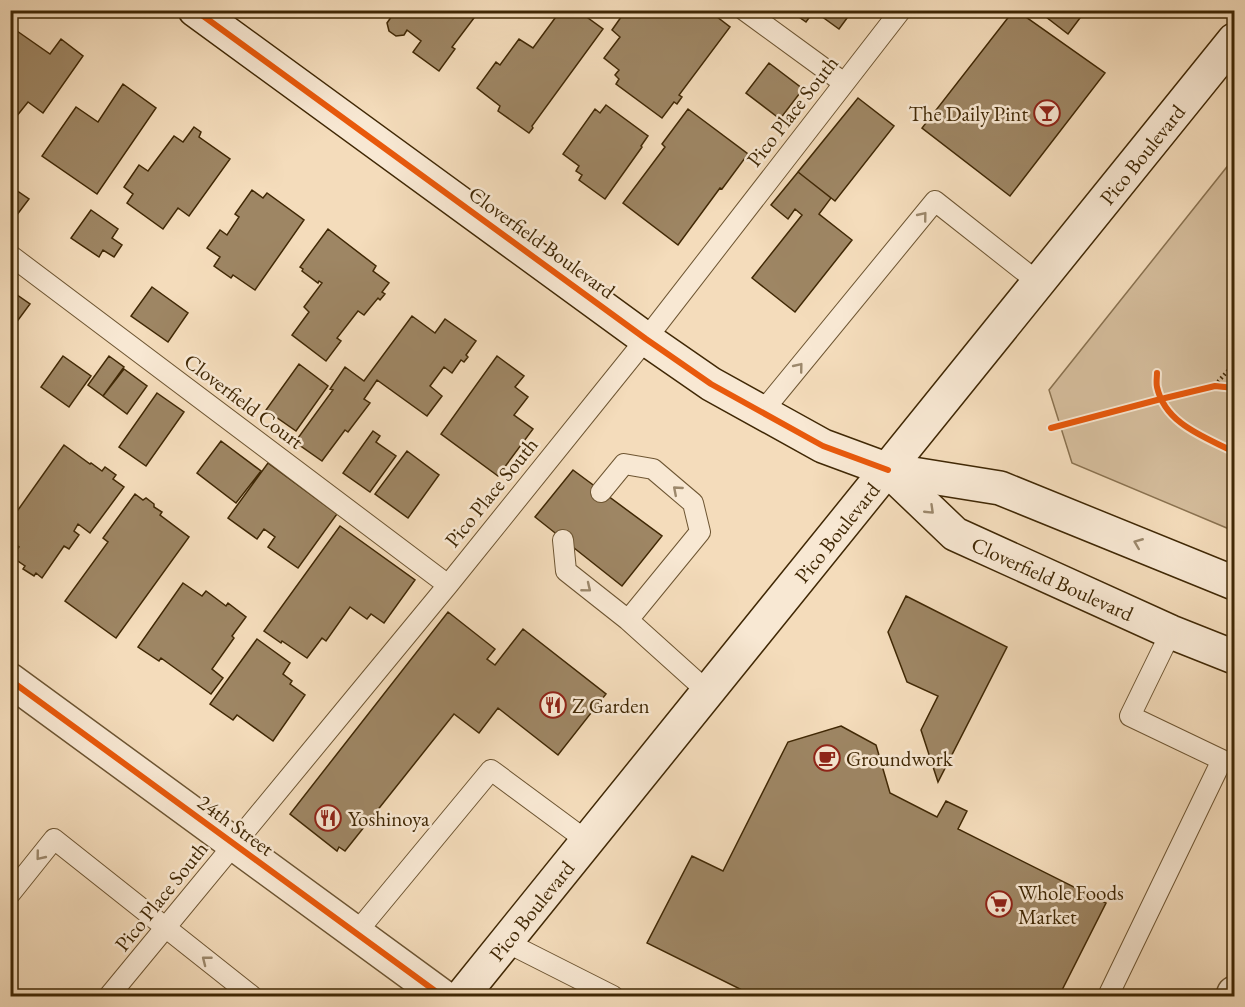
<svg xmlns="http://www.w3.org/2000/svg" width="1245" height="1007" font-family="'EB Garamond',serif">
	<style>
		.green { fill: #d5bd9c; stroke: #8a7250; stroke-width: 1.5 }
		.building { fill: #9e8664; stroke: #402805; stroke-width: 1.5 }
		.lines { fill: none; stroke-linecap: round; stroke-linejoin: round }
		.lane-casing { stroke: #6d5532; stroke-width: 22 }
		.street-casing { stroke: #6d5532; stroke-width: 36 }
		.secondary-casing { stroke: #402805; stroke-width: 36 }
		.path { stroke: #402805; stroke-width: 4; stroke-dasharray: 1.5 3; stroke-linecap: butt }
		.lane { stroke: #f8e8d3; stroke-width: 20 }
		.street { stroke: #f8e8d3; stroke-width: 33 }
		.secondary { stroke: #f8e8d3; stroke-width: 33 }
		.cycleway-casing { stroke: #f8e8d3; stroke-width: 10 }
		.cycleway { stroke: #e8590c; stroke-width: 6 }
		.oneway { stroke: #9c886c }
		.labels { text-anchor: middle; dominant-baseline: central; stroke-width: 5; stroke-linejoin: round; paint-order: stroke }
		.street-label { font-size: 21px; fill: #402805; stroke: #f8e8d3 }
		.poi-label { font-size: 21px; fill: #402805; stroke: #f8e8d3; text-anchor: start }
	</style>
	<rect width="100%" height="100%" fill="#f4dcbb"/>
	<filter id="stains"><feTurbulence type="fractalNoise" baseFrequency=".00333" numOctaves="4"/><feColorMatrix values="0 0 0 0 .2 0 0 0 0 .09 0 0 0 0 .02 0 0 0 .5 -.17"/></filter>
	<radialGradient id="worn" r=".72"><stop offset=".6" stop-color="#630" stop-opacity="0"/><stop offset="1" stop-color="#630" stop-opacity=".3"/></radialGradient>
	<path class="green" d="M1234,158V531L1072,463L1049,390Z"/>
	<path class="building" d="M396,10L400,11L480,10L452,47L455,49L439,71L413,52L421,41L407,30L404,35L396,36L389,31L387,23Z
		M561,10H577L603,29L532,126L533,128L529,133L498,111L500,106L477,88L496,62L500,65L519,39L533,48Z
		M626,10L632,14L635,10H708L730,27L679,95L682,97L677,104L674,102L662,118L616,84L619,79L615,75L619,70L604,58L620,37L612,30Z
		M789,10H853L839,29L814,11L806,22Z
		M1014,10H1016L1105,73L1010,196L922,128Z
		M1037,10H1086L1068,34Z
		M17,31L50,54L61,39L83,56L43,113L28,102L16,117L10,113V39Z
		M769,63L803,89L780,119L746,93Z
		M123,84L156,108L97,194L42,156L76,107L98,122Z
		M858,98L894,126L835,201L798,172Z
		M606,105L648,136L641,146L642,147L605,199L579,180L582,175L576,171L579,166L563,154L595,109L600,113Z
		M688,109L748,154L722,189L720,188L678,245L623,203L665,147L662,144Z
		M194,127L201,132L199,137L230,159L189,216L178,208L163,229L127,203L133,194L124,187L139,165L148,171L174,136L183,142Z
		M798,172L831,198L819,214L852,240L795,312L752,278L802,215L795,209L788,219L771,205Z
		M10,186L29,199L10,224Z
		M252,190L263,198L267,193L304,220L255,290L233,275L231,278L214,266L220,257L207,248L220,230L227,235L239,217L235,214Z
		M91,210L118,229L112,238L122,245L114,257L103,250L99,257L71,238Z
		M328,229L376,266L373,271L389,283L382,292L385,294L380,300L378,298L364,315L358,311L337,338L341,341L326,361L292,335L309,312L304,307L322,283L319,281L318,283L302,271L303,269L300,267Z
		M152,287L188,313L168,342L131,316Z
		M10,290L30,304L10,331Z
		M412,316L435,333L445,319L476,341L466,355L468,357L464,362L461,360L452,373L444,367L430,386L442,396L427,416L377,380L364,399L370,403L348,432L345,430L322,461L295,442L333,390L330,389L345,367L364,381Z
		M63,356L91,376L69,407L41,387Z
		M109,356L124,367L103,396L88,385Z
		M497,356L524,376L515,387L528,397L514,415L533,429L498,476L441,434Z
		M299,364L328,386L296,431L266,410Z
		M124,369L147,386L127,414L103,396Z
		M157,393L184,412L146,466L119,447Z
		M373,431L380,436L376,442L396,456L370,492L343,473Z
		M221,441L261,471L236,503L197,473Z
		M64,445L90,464L91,463L102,471L105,467L116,475L113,479L124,487L90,533L78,524L74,531L79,535L69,549L64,546L42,578L36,573L34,576L23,569L25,566L12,557L19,547L10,540V512L14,507L18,510Z
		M407,451L439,475L408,518L375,494Z
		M268,463L337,514L298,568L268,547L275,537L264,529L257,539L228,518Z
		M573,470L662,536L622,586L535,517Z
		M135,494L143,500L146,498L154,504V507L162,512L160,515L189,537L116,638L65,601L108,542L103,538Z
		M340,526L415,580L384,623L371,614L367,619L350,607L326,641L322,638L307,658L282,641L281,643L264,631Z
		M183,583L202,596L206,591L226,606L228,603L246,617L232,636L234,638L212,669L223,678L211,694L161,658L159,661L138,647Z
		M906,596L1007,647L938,782L921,730L938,696L907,682L888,632Z
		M448,612L495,649L487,659L495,665L523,629L606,694L558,755L498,708L479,733L454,714L345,851L339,847L337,851L290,814Z
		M257,639L290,663L283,674L292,681L290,684L305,695L273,741L237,715L233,720L210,704Z
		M841,726L876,745L890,793L937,817L946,801L967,811L958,829L1106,903L1059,996H754L647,943L692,856L723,871L788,742Z"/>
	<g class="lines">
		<g class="lane-casing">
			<path id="lane" d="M744,10L844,83
				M10,255L448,585
				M762,412L935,201L1039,283
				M563,540L566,571L628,620L700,532L693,503L653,469L624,464L601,492
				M628,620L708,692
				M10,894L54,839L252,996
				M356,933L491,770L587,841
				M506,942L613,996
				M109,996L448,585L646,339L901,10
				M1108,996L1222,760L1130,716L1171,632"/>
		</g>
		<g class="street-casing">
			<path id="street" d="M10,680L442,996
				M1233,996L1234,993"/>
		</g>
		<g class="secondary-casing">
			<g id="secondary">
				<path d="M195,10L646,339L711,384L823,446L888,470L1000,488L1234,583"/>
				<path id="s1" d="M888,470L955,534L1171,632L1234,657"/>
				<path id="s2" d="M462,996L1234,40"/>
			</g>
		</g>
		<path class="path" d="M1215,385L1234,364
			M1051,428L1161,399L1215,386L1234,388"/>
		<use href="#lane" class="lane"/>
		<use href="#street" class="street"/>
		<use href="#secondary" class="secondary"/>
		<g class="cycleway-casing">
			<path id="cycleway" d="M195,10L646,339L711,384L823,446L888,470
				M1157,373C1157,377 1156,383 1157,387C1165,424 1205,437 1234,452
				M1051,428L1161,399L1215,386L1234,388
				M10,680L442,996"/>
		</g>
		<use href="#cycleway" class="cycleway"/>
	</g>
	<defs><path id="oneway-chevron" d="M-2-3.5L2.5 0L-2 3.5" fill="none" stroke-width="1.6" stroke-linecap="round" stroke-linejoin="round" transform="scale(1.5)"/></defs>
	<g class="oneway">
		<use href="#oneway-chevron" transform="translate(923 216) rotate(-51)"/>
		<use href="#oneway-chevron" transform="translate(799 367) rotate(-51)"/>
		<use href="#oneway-chevron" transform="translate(677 490) rotate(-139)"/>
		<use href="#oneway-chevron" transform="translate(930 510) rotate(44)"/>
		<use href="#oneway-chevron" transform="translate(1138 543) rotate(-158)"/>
		<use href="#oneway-chevron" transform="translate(587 588) rotate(39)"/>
		<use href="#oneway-chevron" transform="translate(40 856) rotate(129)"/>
		<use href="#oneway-chevron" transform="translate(206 960) rotate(-142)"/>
	</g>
	<defs>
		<g id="bar-ring" transform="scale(1.35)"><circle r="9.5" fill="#f8e8d3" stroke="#8f2418" stroke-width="1.5"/><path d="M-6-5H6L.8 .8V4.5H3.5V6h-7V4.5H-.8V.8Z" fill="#8f2418"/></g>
		<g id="restaurant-ring" transform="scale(1.35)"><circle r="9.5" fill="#f8e8d3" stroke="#8f2418" stroke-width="1.5"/><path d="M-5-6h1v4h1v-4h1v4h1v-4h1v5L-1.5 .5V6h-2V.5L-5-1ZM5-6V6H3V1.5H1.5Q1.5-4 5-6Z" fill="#8f2418"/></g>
		<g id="cafe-ring" transform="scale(1.35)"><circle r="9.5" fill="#f8e8d3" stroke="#8f2418" stroke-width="1.5"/><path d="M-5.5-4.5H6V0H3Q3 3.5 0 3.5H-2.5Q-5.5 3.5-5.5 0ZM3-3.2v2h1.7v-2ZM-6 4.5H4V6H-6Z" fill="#8f2418"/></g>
		<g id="supermarket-ring" transform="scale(1.35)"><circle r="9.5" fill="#f8e8d3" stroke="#8f2418" stroke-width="1.5"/><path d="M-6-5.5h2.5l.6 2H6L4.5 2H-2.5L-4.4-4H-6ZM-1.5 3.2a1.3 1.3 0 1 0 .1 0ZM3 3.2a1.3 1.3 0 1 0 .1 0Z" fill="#8f2418"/></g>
	</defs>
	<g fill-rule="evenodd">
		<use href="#bar-ring" x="1047" y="113"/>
		<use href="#restaurant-ring" x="553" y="705"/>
		<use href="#cafe-ring" x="827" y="758"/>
		<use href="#restaurant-ring" x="328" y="818"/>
		<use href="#supermarket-ring" x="999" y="904"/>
	</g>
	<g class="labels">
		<g class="street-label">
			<text transform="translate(792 111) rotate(-52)">Pico Place South</text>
			<text stroke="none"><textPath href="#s2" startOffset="1082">Pico Boulevard</textPath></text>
			<text transform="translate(542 242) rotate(36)">Cloverfield Boulevard</text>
			<text transform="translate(244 401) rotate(37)">Cloverfield Court</text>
			<text transform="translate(491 492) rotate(-51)">Pico Place South</text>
			<text stroke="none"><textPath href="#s2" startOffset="596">Pico Boulevard</textPath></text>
			<text stroke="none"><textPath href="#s1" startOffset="200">Cloverfield Boulevard</textPath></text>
			<text transform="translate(236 825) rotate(36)">24th Street</text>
			<text transform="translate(161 896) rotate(-51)">Pico Place South</text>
			<text stroke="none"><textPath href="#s2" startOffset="110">Pico Boulevard</textPath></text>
		</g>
		<g class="poi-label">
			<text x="1028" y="113" text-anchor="end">The Daily Pint</text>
			<text x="572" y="705">Z Garden</text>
			<text x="846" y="758">Groundwork</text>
			<text x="348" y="818">Yoshinoya</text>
			<text x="1018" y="892">Whole Foods<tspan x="1018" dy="24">Market</tspan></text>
		</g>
	</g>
	<rect width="1245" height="1007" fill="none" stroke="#f4dcbb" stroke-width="36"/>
	<rect x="12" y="12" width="1221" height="983" fill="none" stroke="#402805" stroke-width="3"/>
	<rect x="18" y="18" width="1209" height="971" fill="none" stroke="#402805" stroke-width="1.5"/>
	<rect width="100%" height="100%" filter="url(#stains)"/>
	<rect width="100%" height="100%" fill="url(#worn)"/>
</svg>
